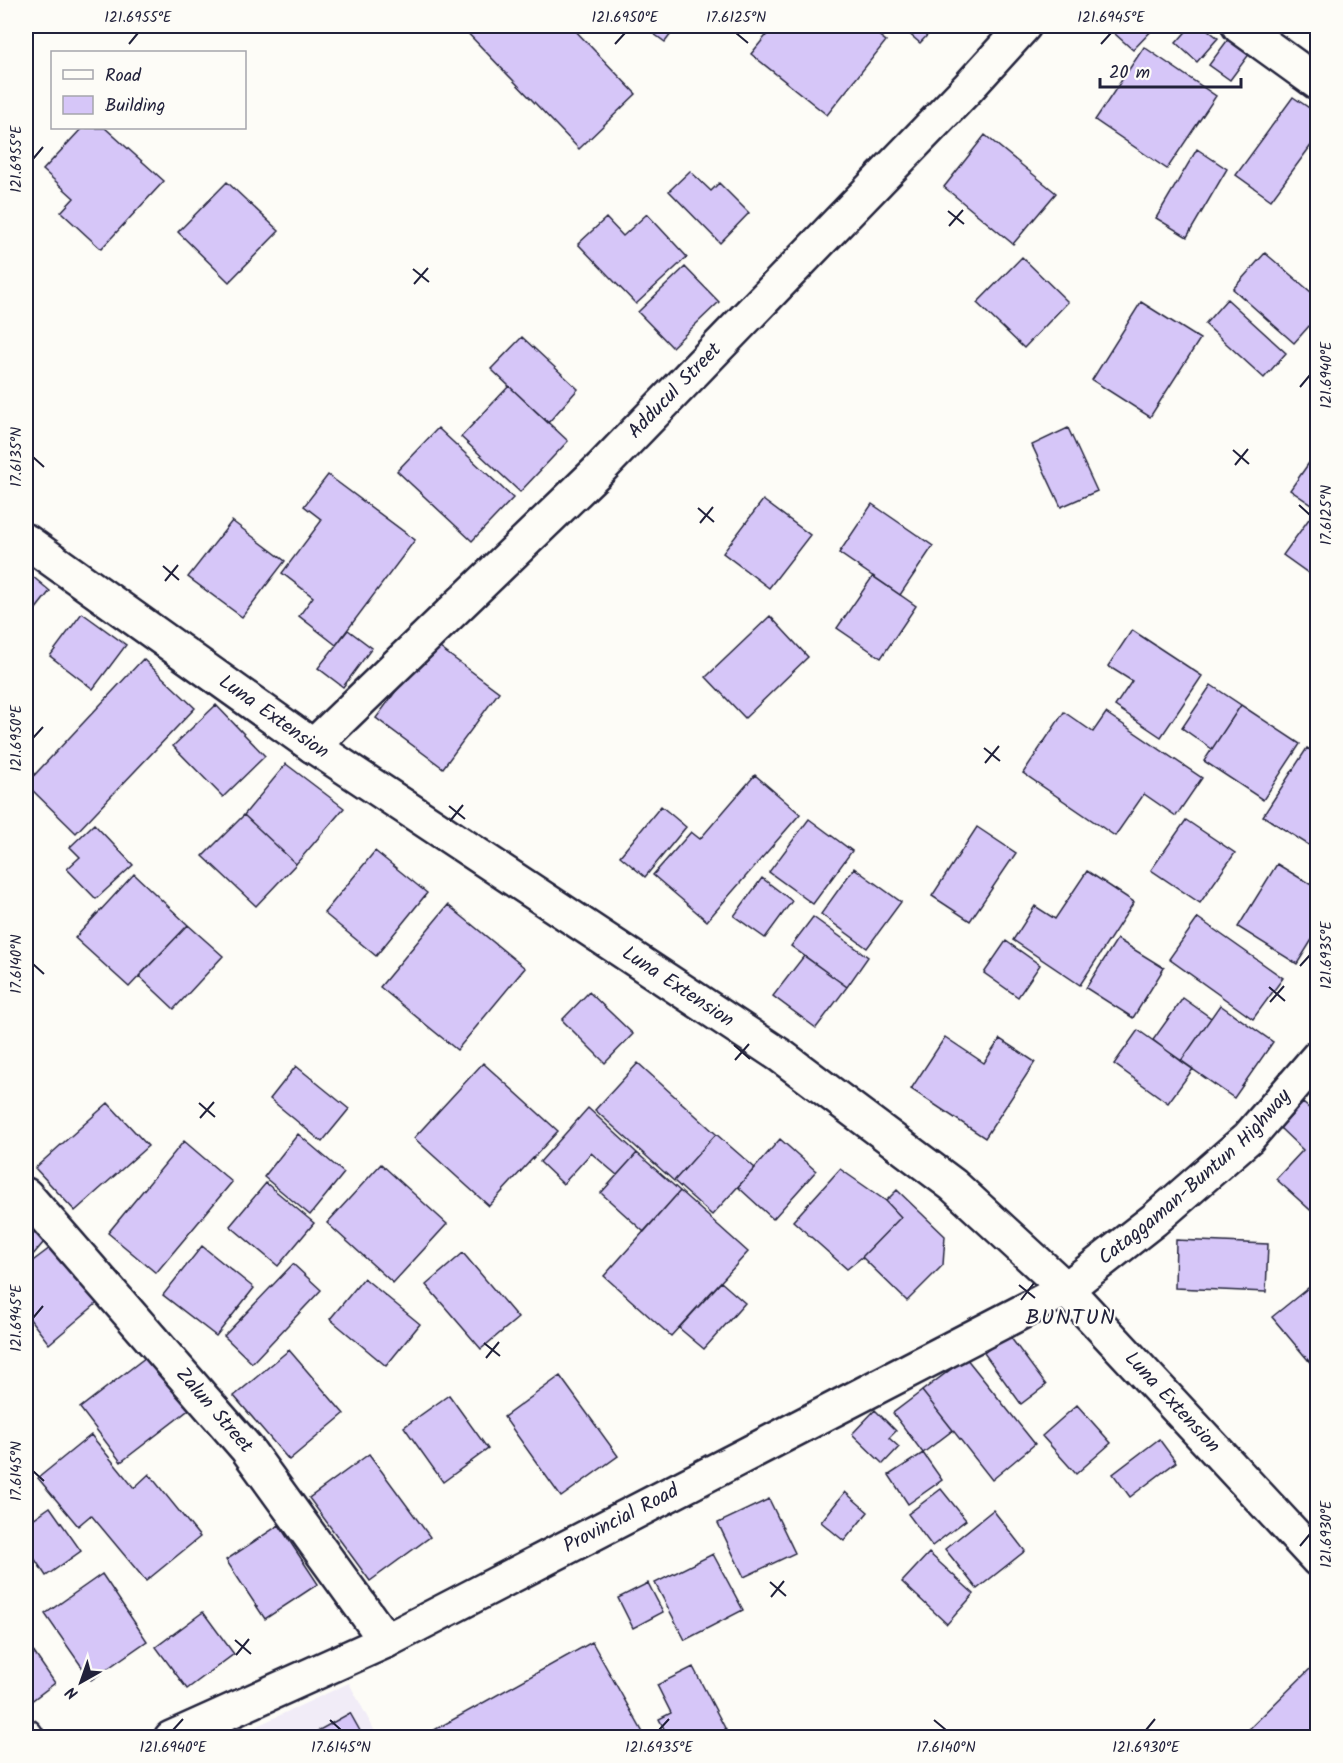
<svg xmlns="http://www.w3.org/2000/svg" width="1343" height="1763" font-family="Kalam,sans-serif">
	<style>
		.built { fill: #f1ecf7 }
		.building { fill: #d6c6f8; stroke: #22223b; stroke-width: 1.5 }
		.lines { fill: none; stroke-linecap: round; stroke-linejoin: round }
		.minor-casing { stroke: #22223b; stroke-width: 38 }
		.major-casing { stroke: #22223b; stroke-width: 38 }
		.highway-casing { stroke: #22223b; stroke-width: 38 }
		.minor { stroke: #fdfcf7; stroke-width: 33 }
		.major { stroke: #fdfcf7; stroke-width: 33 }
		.highway { stroke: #fdfcf7; stroke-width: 33 }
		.ticks { fill: none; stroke: #22223b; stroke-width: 2 }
		.labels { text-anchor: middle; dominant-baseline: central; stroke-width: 4.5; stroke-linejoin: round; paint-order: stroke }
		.street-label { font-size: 20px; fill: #22223b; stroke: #fdfcf7 }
		.quarter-label { font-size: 22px; letter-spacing: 1.5px; fill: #22223b; stroke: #fdfcf7 }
		.neatline { fill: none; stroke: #22223b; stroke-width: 2 }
		.ticks-label { font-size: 15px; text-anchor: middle; fill: #22223b }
	</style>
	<rect width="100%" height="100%" fill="#fdfcf7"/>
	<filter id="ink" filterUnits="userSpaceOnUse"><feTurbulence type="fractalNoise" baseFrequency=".0167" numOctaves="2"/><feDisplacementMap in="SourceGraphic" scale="12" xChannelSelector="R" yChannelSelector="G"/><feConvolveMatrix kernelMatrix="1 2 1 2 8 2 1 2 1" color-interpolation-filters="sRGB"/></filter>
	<g filter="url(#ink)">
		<path class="built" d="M349,1683L378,1737L231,1738Z"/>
		<path class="building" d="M461,26H571L636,94L579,149Z
			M643,26H677L665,42Z
			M774,26H866L886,41L827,115L751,54Z
			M900,26H936L920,43Z
			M1106,26H1156L1133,50Z
			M1191,26H1203L1218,38L1197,62L1176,43Z
			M1238,26L1259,41L1230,80L1209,65Z
			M1144,47L1216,96L1167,169L1095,120Z
			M1293,97L1318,114V136L1271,200L1236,175Z
			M82,128H105L164,181L101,249L61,212L74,198L43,170Z
			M985,135L1056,193L1013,244L944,187Z
			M1197,149L1227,169L1187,237L1156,218Z
			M690,171L711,191L719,183L749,213L720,243L669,191Z
			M227,182L279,231L229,282L178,232Z
			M647,214L687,257L636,304L578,244L606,218L623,236Z
			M1265,253L1318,298V316L1294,343L1233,289Z
			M1022,257L1068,302L1024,348L977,303Z
			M685,267L719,302L672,347L638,312Z
			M1227,299L1286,353L1264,378L1205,324Z
			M1141,302L1200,339L1150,417L1092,380Z
			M522,337L578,389L548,423L491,369Z
			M509,386L568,441L520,492L461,437Z
			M438,428L513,498L472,541L397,471Z
			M1068,428L1097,491L1061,507L1032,445Z
			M1318,450V509L1290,490Z
			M328,475L415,540L336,645L299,616L313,597L282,573L322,520L304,506Z
			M763,500L810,535L769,588L723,553Z
			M872,504L933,546L900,595L839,553Z
			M1311,516L1318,521V580L1283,555Z
			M232,521L285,561L242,617L188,577Z
			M26,571L50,591L27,620L26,618Z
			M873,576L916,606L881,658L837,628Z
			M82,613L126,645L93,689L50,656Z
			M770,616L808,657L745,718L706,677Z
			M348,630L372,648L343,687L318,668Z
			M1132,630L1202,676L1161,737L1115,706L1132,681L1108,666Z
			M432,642L499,692L443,768L376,718Z
			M143,659L195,708L76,833L26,784Z
			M1211,685L1241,705L1212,749L1182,728Z
			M216,705L265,756L223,797L173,746Z
			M1241,705L1300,744L1263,800L1204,761Z
			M1064,712L1093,732L1106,713L1202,778L1176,816L1144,794L1115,836L1023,773Z
			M1307,748L1318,755V851L1263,816Z
			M286,764L344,808L296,864L244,815Z
			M755,775L800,814L707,921L653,875L691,832L700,839Z
			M661,806L686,827L645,877L620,856Z
			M244,815L296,864L256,906L203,856Z
			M809,819L852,851L813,904L769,872Z
			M1186,820L1235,853L1200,903L1151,870Z
			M94,824L133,865L96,899L67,869L80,857L70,847Z
			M977,827L1016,853L970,921L932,896Z
			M375,851L427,893L376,956L324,913Z
			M1277,864L1318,889V930L1297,964L1238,927Z
			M854,868L901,902L867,948L821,914Z
			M1087,871L1134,902L1080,985L1013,940L1035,906L1055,919Z
			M134,874L188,925L129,987L75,938Z
			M762,878L792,901L765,938L734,916Z
			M448,905L525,968L457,1050L380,987Z
			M813,917L868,957L847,987L791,946Z
			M1198,918L1283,978L1253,1019L1169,959Z
			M188,925L223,956L174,1009L139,976Z
			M1117,939L1164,968L1133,1018L1086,988Z
			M1006,941L1040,965L1018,997L984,973Z
			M804,956L847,987L816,1028L773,996Z
			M589,992L633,1034L605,1063L562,1020Z
			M1183,998L1211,1018L1181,1061L1153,1040Z
			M1220,1005L1273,1042L1234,1098L1181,1061Z
			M1138,1030L1193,1069L1168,1103L1114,1064Z
			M945,1037L984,1063L1000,1039L1035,1062L985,1138L911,1089Z
			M483,1063L558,1131L489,1206L414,1138Z
			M638,1063L716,1134L674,1181L595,1110Z
			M296,1066L349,1109L322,1142L270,1099Z
			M26,1081L32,1085L26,1094Z
			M108,1103L148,1146L75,1211L35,1168Z
			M1303,1103L1318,1116V1217L1276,1179L1303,1150L1280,1128Z
			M588,1108L637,1153L617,1175L591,1153L563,1184L540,1162Z
			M298,1134L344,1173L310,1215L264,1177Z
			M716,1134L755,1168L712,1215L674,1181Z
			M780,1139L816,1171L773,1219L738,1187Z
			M184,1141L232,1182L156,1273L108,1233Z
			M637,1153L680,1191L644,1232L601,1193Z
			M381,1164L447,1224L393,1283L327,1223Z
			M840,1169L886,1201L901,1217L862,1257L847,1269L793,1221Z
			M266,1183L314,1223L278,1266L230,1226Z
			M897,1190L945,1236L943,1265L907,1301L862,1257L901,1217L886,1201Z
			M680,1191L748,1252L671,1336L604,1276Z
			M26,1216L49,1236L26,1263Z
			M1176,1240L1268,1244L1266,1292L1175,1288Z
			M54,1245L102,1299L49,1344L26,1314V1266Z
			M202,1246L254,1288L216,1336L163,1295Z
			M463,1253L518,1318L481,1349L426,1285Z
			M293,1264L321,1290L252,1363L224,1336Z
			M364,1278L420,1324L386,1366L330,1319Z
			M1318,1280V1372L1272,1317Z
			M721,1282L745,1303L704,1349L679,1328Z
			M1008,1334L1046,1385L1021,1404L984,1353Z
			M289,1350L344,1414L289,1460L234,1396Z
			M150,1354L191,1408L121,1462L80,1408Z
			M966,1358L1035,1444L992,1480L922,1391Z
			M560,1376L618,1456L561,1497L504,1417Z
			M922,1391L953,1430L923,1453L893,1413Z
			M449,1395L488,1449L443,1482L404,1427Z
			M1077,1405L1111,1443L1076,1474L1042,1436Z
			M875,1410L896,1431L889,1438L899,1447L883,1464L852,1434Z
			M91,1435L134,1488L149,1474L200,1537L146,1581L91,1515L78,1526L38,1478Z
			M1159,1439L1176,1462L1130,1497L1113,1474Z
			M923,1453L942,1480L908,1504L889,1475Z
			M369,1454L430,1537L370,1581L309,1498Z
			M941,1489L966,1520L932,1546L908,1514Z
			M845,1492L868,1512L844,1541L821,1522Z
			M769,1499L795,1553L744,1577L718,1523Z
			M50,1507L81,1551L46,1576L26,1546V1524Z
			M993,1510L1025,1551L977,1589L945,1549Z
			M279,1525L318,1584L265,1619L226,1560Z
			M929,1553L974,1594L947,1624L902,1582Z
			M713,1554L743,1610L685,1640L655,1583Z
			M102,1574L147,1641L91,1680L45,1614Z
			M648,1583L663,1612L633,1628L618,1598Z
			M203,1612L234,1654L187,1689L156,1647Z
			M26,1641L55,1683L26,1705Z
			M592,1642L646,1738H420Z
			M1318,1661V1738H1240Z
			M693,1667L726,1730L711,1738H669L659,1719L671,1713L657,1685Z
			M350,1713L364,1738H305Z"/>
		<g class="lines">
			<g class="minor-casing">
				<g id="minor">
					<path d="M1239,26L1318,83"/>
					<path id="s1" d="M313,746L601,468L967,89L1024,26"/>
					<path id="s2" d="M26,1195L247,1449L386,1641"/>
					<path id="s3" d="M1066,1289L1154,1220L1248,1138L1318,1057"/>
					<path d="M26,1736L27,1738"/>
				</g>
			</g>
			<g class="major-casing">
				<g id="major">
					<path id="s4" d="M171,1738L386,1641L1066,1289"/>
				</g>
			</g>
			<g class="highway-casing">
				<g id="highway">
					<path id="s5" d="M26,541L313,746L781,1056L953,1185L1066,1289L1318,1560"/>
				</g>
			</g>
			<use href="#minor" class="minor"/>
			<use href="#major" class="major"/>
			<use href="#highway" class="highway"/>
		</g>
	</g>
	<path class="ticks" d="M736,33L748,43M129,44L138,33M615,44L625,33M1101,44L1111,33M33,159L43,147M948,211L964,224M949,226L963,210M413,269L429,282M414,284L428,268M1300,387L1310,375M1233,450L1249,464M33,457L44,467M1235,465L1248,449M1299,505L1310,515M698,508L714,522M700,523L713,507M163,566L179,580M165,581L178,565M33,738L43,727M984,748L1000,761M985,763L999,746M449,806L465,819M450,821L463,805M33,964L44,974M1300,966L1310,955M1269,987L1285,1001M1270,1002L1284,986M734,1045L750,1059M735,1060L749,1044M199,1103L215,1117M200,1118L214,1102M1019,1285L1035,1298M1021,1300L1034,1283M33,1318L43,1306M484,1343L500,1356M486,1358L499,1342M33,1471L44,1481M1300,1546L1310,1534M770,1582L786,1596M771,1597L784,1581M235,1640L251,1654M236,1655L249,1639M330,1720L341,1730M934,1720L946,1730M173,1730L183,1719M659,1730L669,1719M1146,1730L1155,1719"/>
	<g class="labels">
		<g class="street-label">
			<text stroke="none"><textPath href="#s1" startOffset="507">Adducul Street</textPath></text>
			<text stroke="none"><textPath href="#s5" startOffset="304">Luna Extension</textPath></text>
			<text stroke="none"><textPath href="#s5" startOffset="790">Luna Extension</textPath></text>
			<text stroke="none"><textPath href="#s3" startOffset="171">Cataggaman-Buntun Highway</textPath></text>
			<text stroke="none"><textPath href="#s5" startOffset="1438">Luna Extension</textPath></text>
			<text stroke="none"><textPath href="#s2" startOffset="286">Zalun Street</textPath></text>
			<text stroke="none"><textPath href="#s4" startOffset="501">Provincial Road</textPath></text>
		</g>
		<g class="quarter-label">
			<text x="1071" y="1318">BUNTUN</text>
		</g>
	</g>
	<rect width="1343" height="1763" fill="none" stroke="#fdfcf7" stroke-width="66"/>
	<rect x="51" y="51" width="195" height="78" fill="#fdfcf7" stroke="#a5a5ac" stroke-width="1.5"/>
	<rect x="63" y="70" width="30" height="9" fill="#fdfcf7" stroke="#a5a5ac" stroke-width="1.5"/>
	<text x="105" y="81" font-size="18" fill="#22223b">Road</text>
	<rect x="63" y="96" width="30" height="18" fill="#d6c6f8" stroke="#a5a5ac" stroke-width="1.5"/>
	<text x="105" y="111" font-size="18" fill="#22223b">Building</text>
	<g transform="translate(81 1682) rotate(220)" stroke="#fdfcf7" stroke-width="4.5" paint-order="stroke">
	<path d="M0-4.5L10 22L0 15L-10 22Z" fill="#22223b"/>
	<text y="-9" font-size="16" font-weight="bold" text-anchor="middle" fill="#22223b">N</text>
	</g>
	<path d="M1100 78v9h141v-9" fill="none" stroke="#22223b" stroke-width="3"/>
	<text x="1109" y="78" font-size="18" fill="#22223b" stroke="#fdfcf7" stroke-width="4.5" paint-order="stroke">20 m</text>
	<rect x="33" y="33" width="1277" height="1697" class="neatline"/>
	<g class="ticks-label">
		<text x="138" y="22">121.6955°E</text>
		<text x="625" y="22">121.6950°E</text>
		<text x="736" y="22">17.6125°N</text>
		<text x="1111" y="22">121.6945°E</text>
		<text transform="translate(16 159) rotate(-90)" y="5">121.6955°E</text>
		<text transform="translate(1326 375) rotate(-90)" y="5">121.6940°E</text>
		<text transform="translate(16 457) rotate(-90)" y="5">17.6135°N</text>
		<text transform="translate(1326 515) rotate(-90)" y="5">17.6125°N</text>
		<text transform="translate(16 738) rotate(-90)" y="5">121.6950°E</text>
		<text transform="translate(1326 955) rotate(-90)" y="5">121.6935°E</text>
		<text transform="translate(16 964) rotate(-90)" y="5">17.6140°N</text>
		<text transform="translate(16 1318) rotate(-90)" y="5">121.6945°E</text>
		<text transform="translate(16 1471) rotate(-90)" y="5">17.6145°N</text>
		<text transform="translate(1326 1534) rotate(-90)" y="5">121.6930°E</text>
		<text x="173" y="1752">121.6940°E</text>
		<text x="341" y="1752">17.6145°N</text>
		<text x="659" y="1752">121.6935°E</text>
		<text x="946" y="1752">17.6140°N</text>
		<text x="1146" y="1752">121.6930°E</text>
	</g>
</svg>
